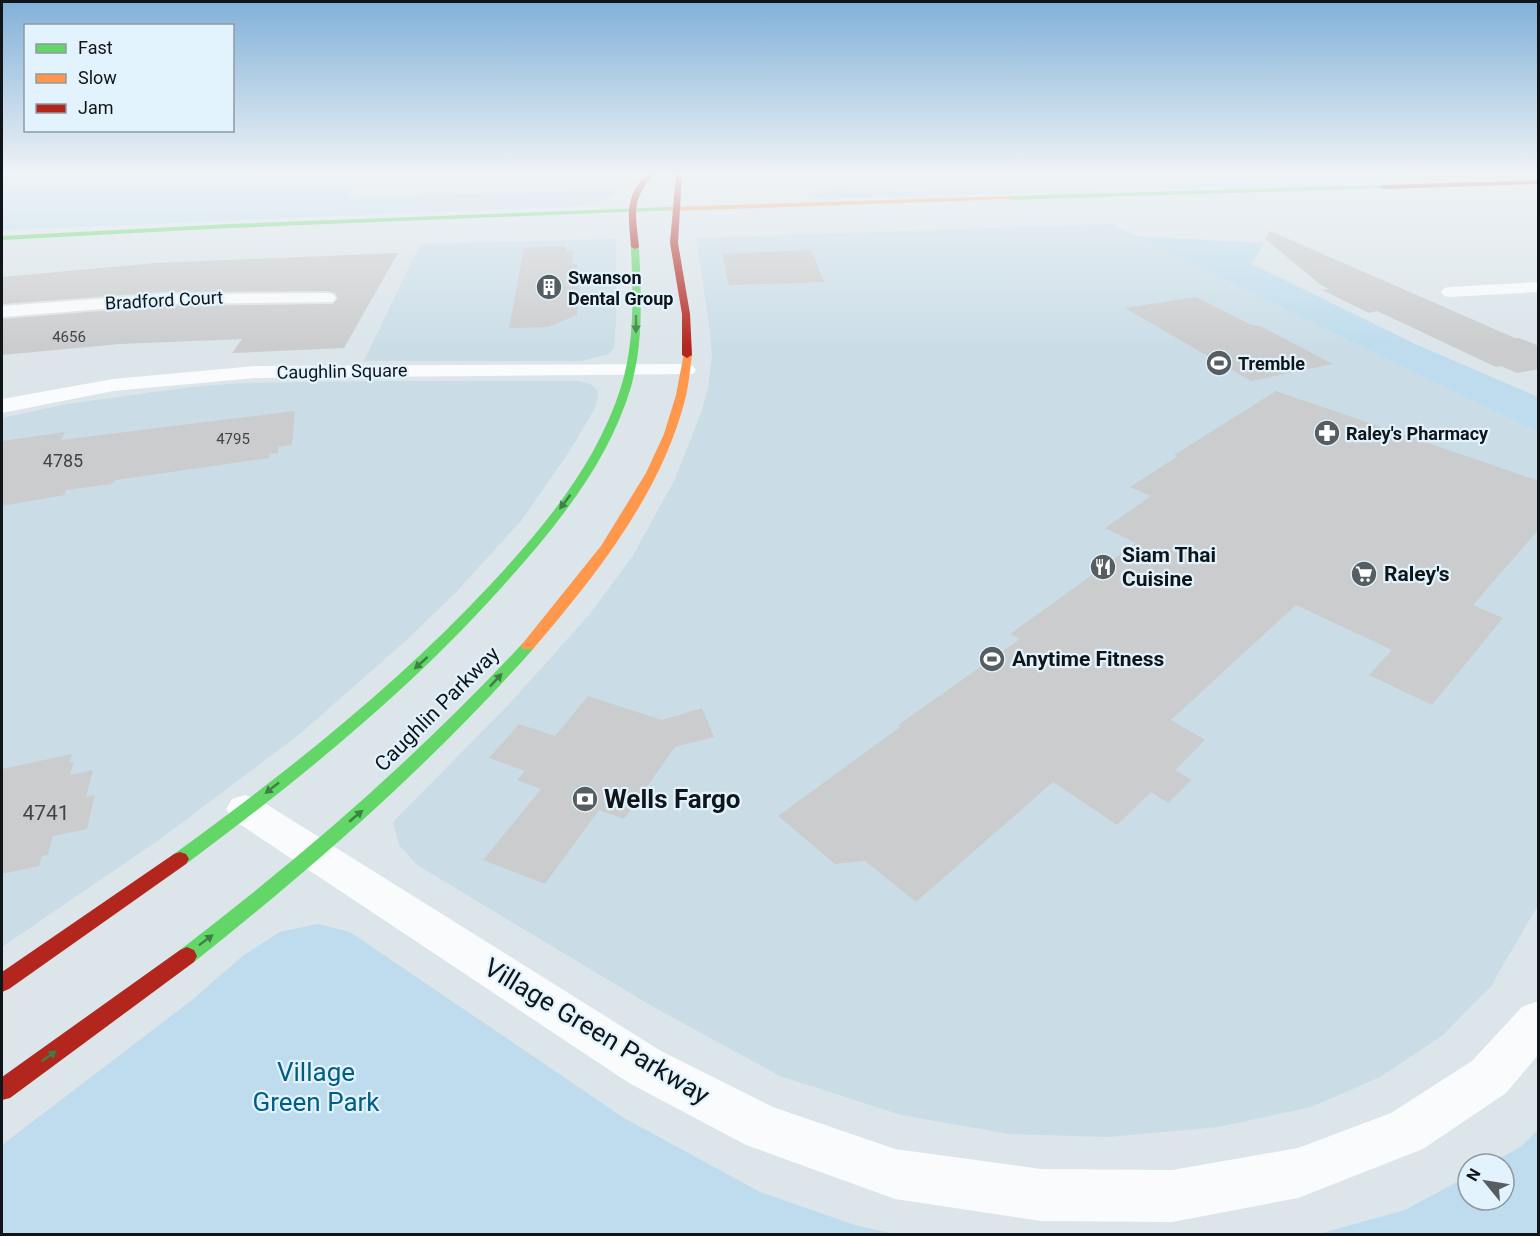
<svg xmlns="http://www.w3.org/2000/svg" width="1540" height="1236" font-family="Roboto,sans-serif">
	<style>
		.built { fill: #cadde7 }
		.green { fill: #bedced }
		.building { fill: #cbcccd }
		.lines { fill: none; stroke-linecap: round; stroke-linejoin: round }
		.street { fill: #fafbfc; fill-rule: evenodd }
		.fast { fill: #63d668; fill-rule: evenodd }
		.slow { fill: #ff974d; fill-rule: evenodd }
		.jam { fill: #b3261e; fill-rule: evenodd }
		.oneway { fill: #3d7f44 }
		.labels { text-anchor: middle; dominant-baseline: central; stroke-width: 4.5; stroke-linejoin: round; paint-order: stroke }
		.far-number-label { font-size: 15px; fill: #404547 }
		.far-poi-label { font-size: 18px; font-weight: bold; fill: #0f1518; stroke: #e2f3fe; text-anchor: start }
		.far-street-label { font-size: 18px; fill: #0f1518; stroke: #e2f3fe }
		.number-label { font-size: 18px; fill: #404547 }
		.poi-label { font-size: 21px; font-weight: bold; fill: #0f1518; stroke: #e2f3fe; text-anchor: start }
		.street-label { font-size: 21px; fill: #0f1518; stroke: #e2f3fe }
		.near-number-label { font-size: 21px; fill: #404547 }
		.near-poi-label { font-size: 26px; font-weight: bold; fill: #0f1518; stroke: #e2f3fe; text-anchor: start }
		.near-street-label { font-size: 26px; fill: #0f1518; stroke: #e2f3fe }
		.near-park-label { font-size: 26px; fill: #005e83; stroke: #e2f3fe }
	</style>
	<rect width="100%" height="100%" fill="#dbe5ea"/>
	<path class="built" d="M1111,224L1538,432V905L1491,986L1443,1035L1380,1077L1311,1107L1218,1127L1108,1137L1009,1134L901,1115L780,1076L655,1008L495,912L417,865L399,845L393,822L509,704L589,615L632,557L675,479L702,410L708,388L712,354L709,324L696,238Z
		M616,239V323L614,348L609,354L581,361H364L420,244Z
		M369,381H580L590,384L597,389L598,397L595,408L569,452L521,521L457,591L410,637L301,733L163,837L2,947V418L67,404L191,387L240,383Z"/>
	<path class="green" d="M2,174H366L348,197L611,190L618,174H631C613,194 612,203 583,206L2,230Z
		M1433,174H1538V177L820,199L812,196L831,183L905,192Z
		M1135,236L1264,243L1252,264L1415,344L1538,397V432Z
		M318,924L350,932L624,1118L760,1192L855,1225L895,1234H2V1145L192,1000L244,955L280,932Z
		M1538,1130V1234H1319L1405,1210L1468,1176V1200H1504V1164H1490L1522,1146Z"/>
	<path class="building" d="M1270,231L1515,338H1519L1539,346V369L1517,373L1501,366L1496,367L1377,311L1369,313L1322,290L1329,289L1321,285L1265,239Z
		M566,246V251H573L572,264H577L576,282H580L577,315L548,327L509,328L524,248Z
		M811,250L824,282L729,285L722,254Z
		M398,253L344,348L232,353L242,339L120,344L2,355V319L163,306L333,304L338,298L335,293L327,291L163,292L2,304V277L156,263Z
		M1196,297L1251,325L1260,326L1333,364L1251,381L1125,308Z
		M1276,391L1539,481V529L1473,605L1503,618L1432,705L1369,675L1392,650L1296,605L1171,720L1205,740L1175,770L1192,780L1168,803L1151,792L1117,825L1053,782L916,902L865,861L835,864L778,816L900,727L898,725L1020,639L1010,634L1136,543L1105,528L1151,496L1130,487L1178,456L1174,455Z
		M295,411L292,445L278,447V453L269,454V458L116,480L112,484L66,490L65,495L2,506V441L65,432L61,440Z
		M588,696L662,720L702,708L714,737L675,747L624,819L599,810L545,884L483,860L541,789L517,780L525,771L489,758L519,724L555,736Z
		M72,754L69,762H74L70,775L93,770L86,797L95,795L87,829L53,836L48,855L42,856L39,866L2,874V769Z"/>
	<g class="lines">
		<path class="street" d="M1538,282V292L1450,297L1444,296L1441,292L1444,288L1450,287Z
			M327,293L333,294L336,298L333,302L163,304L2,317V306L163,294Z
			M686,364L693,366L696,370L693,374L255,378L113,391L2,413V399L113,379L255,366Z
			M245,795L258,799L661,1051L773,1107L895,1149L1041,1169L1172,1170L1298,1148L1391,1113L1472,1061L1522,1007L1538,1001V1055L1506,1093L1423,1149L1298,1198L1172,1222L1041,1221L895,1199L746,1145L629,1083L232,819L226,809L232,799Z"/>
		<path class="fast" d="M1383,185L1385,188L1011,200L1008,198L1011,196Z
			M671,207L673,210L230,228L2,240V236L230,224Z
			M635,245L639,247C641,293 644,341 631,387C608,464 555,528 502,587C408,692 299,780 186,864L180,866L174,864L171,859L174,854C287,772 396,686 492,583C545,526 597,463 621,387C635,342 633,294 631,247Z
			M528,641L533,643L535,646L533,649C430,765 315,866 194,962L187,965L180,962L177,956L180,950C303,856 418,756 523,643Z"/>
		<path class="slow" d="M1011,196L1013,199L671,211L668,209L671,207Z
			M684,353L692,355C690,368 689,383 686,396C662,493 596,575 533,649H523L521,646L523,643L601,546L646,473L664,434L676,395Z"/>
		<path class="jam" d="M647,174H654C630,200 636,215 639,247L635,249L631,247C629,217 623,198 647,174Z
			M676,174H682L678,243L690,314L692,355L687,358L682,355V314L670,243Z
			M1538,180V184L1383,189L1380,187L1383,185Z
			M180,852L186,854L189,859L186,864L9,989L2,992V972L174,854Z
			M187,947L194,950L197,956L194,962L10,1098L2,1100V1077L180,950Z"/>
	</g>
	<defs><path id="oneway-solid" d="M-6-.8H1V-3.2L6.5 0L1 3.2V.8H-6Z" transform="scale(1.5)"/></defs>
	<g class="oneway">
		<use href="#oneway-solid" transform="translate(636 324) rotate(90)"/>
		<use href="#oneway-solid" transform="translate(565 502) rotate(127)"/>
		<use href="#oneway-solid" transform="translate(421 663) rotate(138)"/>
		<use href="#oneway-solid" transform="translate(496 680) rotate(-47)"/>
		<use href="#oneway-solid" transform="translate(272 788) rotate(142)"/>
		<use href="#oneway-solid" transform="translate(356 816) rotate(-40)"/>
		<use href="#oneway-solid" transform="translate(206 940) rotate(-37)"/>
		<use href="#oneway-solid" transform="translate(49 1056) rotate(-36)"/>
	</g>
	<linearGradient id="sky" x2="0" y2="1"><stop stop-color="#81b0d8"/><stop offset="0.5" stop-color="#eff3f6"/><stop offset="1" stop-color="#eff3f6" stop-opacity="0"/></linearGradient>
	<rect width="1540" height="347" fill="url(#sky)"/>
	<defs>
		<g id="building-disc" transform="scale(1.35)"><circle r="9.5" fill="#565e62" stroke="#e2f3fe"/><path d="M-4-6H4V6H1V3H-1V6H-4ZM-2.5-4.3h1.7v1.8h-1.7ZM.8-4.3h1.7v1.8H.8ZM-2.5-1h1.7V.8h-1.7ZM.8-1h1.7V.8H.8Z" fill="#fff"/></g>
		<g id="stadium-disc" transform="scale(1.35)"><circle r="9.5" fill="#565e62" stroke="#e2f3fe"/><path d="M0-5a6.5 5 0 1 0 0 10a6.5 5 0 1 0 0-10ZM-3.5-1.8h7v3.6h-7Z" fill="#fff"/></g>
		<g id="pharmacy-disc" transform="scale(1.35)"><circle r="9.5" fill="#565e62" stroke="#e2f3fe"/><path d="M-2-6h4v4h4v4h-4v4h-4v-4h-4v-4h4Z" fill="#fff"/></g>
		<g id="restaurant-disc" transform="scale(1.35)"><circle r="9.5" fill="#565e62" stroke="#e2f3fe"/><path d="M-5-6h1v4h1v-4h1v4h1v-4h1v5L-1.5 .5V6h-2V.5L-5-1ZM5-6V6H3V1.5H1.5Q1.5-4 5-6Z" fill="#fff"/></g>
		<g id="supermarket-disc" transform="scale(1.35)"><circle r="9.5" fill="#565e62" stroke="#e2f3fe"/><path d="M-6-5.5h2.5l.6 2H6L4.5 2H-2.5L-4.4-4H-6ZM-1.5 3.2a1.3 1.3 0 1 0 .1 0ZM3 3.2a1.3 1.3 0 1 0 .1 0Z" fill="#fff"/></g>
		<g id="bank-disc" transform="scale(1.35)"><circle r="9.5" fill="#565e62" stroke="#e2f3fe"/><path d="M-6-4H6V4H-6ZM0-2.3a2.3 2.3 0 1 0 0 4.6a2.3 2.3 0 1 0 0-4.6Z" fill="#fff"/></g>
	</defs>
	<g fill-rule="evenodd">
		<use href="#building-disc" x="549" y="287"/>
		<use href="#stadium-disc" x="1219" y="363"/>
		<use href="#pharmacy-disc" x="1327" y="433"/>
		<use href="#restaurant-disc" x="1103" y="567"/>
		<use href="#supermarket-disc" x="1364" y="574"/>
		<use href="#stadium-disc" x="992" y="659"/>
		<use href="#bank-disc" x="585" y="799"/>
	</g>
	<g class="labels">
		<g class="far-number-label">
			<text x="69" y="337">4656</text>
			<text x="233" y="439">4795</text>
		</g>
		<g class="far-poi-label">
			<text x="568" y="277">Swanson<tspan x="568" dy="21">Dental Group</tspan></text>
			<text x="1238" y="363">Tremble</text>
			<text x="1346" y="433">Raley's Pharmacy</text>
		</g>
		<g class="far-street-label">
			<text transform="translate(164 300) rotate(-3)">Bradford Court</text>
			<text transform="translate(342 371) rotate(-1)">Caughlin Square</text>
		</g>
		<g class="number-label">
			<text x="63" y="460">4785</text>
		</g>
		<g class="poi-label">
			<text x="1122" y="555">Siam Thai<tspan x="1122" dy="24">Cuisine</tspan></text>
			<text x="1384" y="574">Raley's</text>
			<text x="1012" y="659">Anytime Fitness</text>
		</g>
		<g class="street-label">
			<text transform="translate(437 709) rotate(-45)">Caughlin Parkway</text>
		</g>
		<g class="near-number-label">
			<text x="46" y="813">4741</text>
		</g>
		<g class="near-poi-label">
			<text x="604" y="799">Wells Fargo</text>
		</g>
		<g class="near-street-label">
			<text transform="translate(597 1031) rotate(31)">Village Green Parkway</text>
		</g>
		<g class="near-park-label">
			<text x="316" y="1072">Village<tspan x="316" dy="30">Green Park</tspan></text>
		</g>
	</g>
	<rect width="1540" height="1236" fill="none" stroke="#0f1518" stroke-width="6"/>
	<rect x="24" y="24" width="210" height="108" fill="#e2f3fe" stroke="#8e9aa2" stroke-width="1.5"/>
	<rect x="36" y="44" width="30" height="9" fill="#63d668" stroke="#8e9aa2" stroke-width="1.5"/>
	<text x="78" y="54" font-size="18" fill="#0f1518">Fast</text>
	<rect x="36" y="74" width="30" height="9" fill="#ff974d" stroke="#8e9aa2" stroke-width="1.5"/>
	<text x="78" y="84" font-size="18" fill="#0f1518">Slow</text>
	<rect x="36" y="104" width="30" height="9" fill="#b3261e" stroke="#8e9aa2" stroke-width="1.5"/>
	<text x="78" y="114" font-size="18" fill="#0f1518">Jam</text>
	<g transform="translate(1486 1182) rotate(300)"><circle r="28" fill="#e2f3fe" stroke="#8e9aa2" stroke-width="1.5"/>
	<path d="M0-4.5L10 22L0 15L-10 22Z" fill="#565e62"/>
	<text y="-9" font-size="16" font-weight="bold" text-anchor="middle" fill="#0f1518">N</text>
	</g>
</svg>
